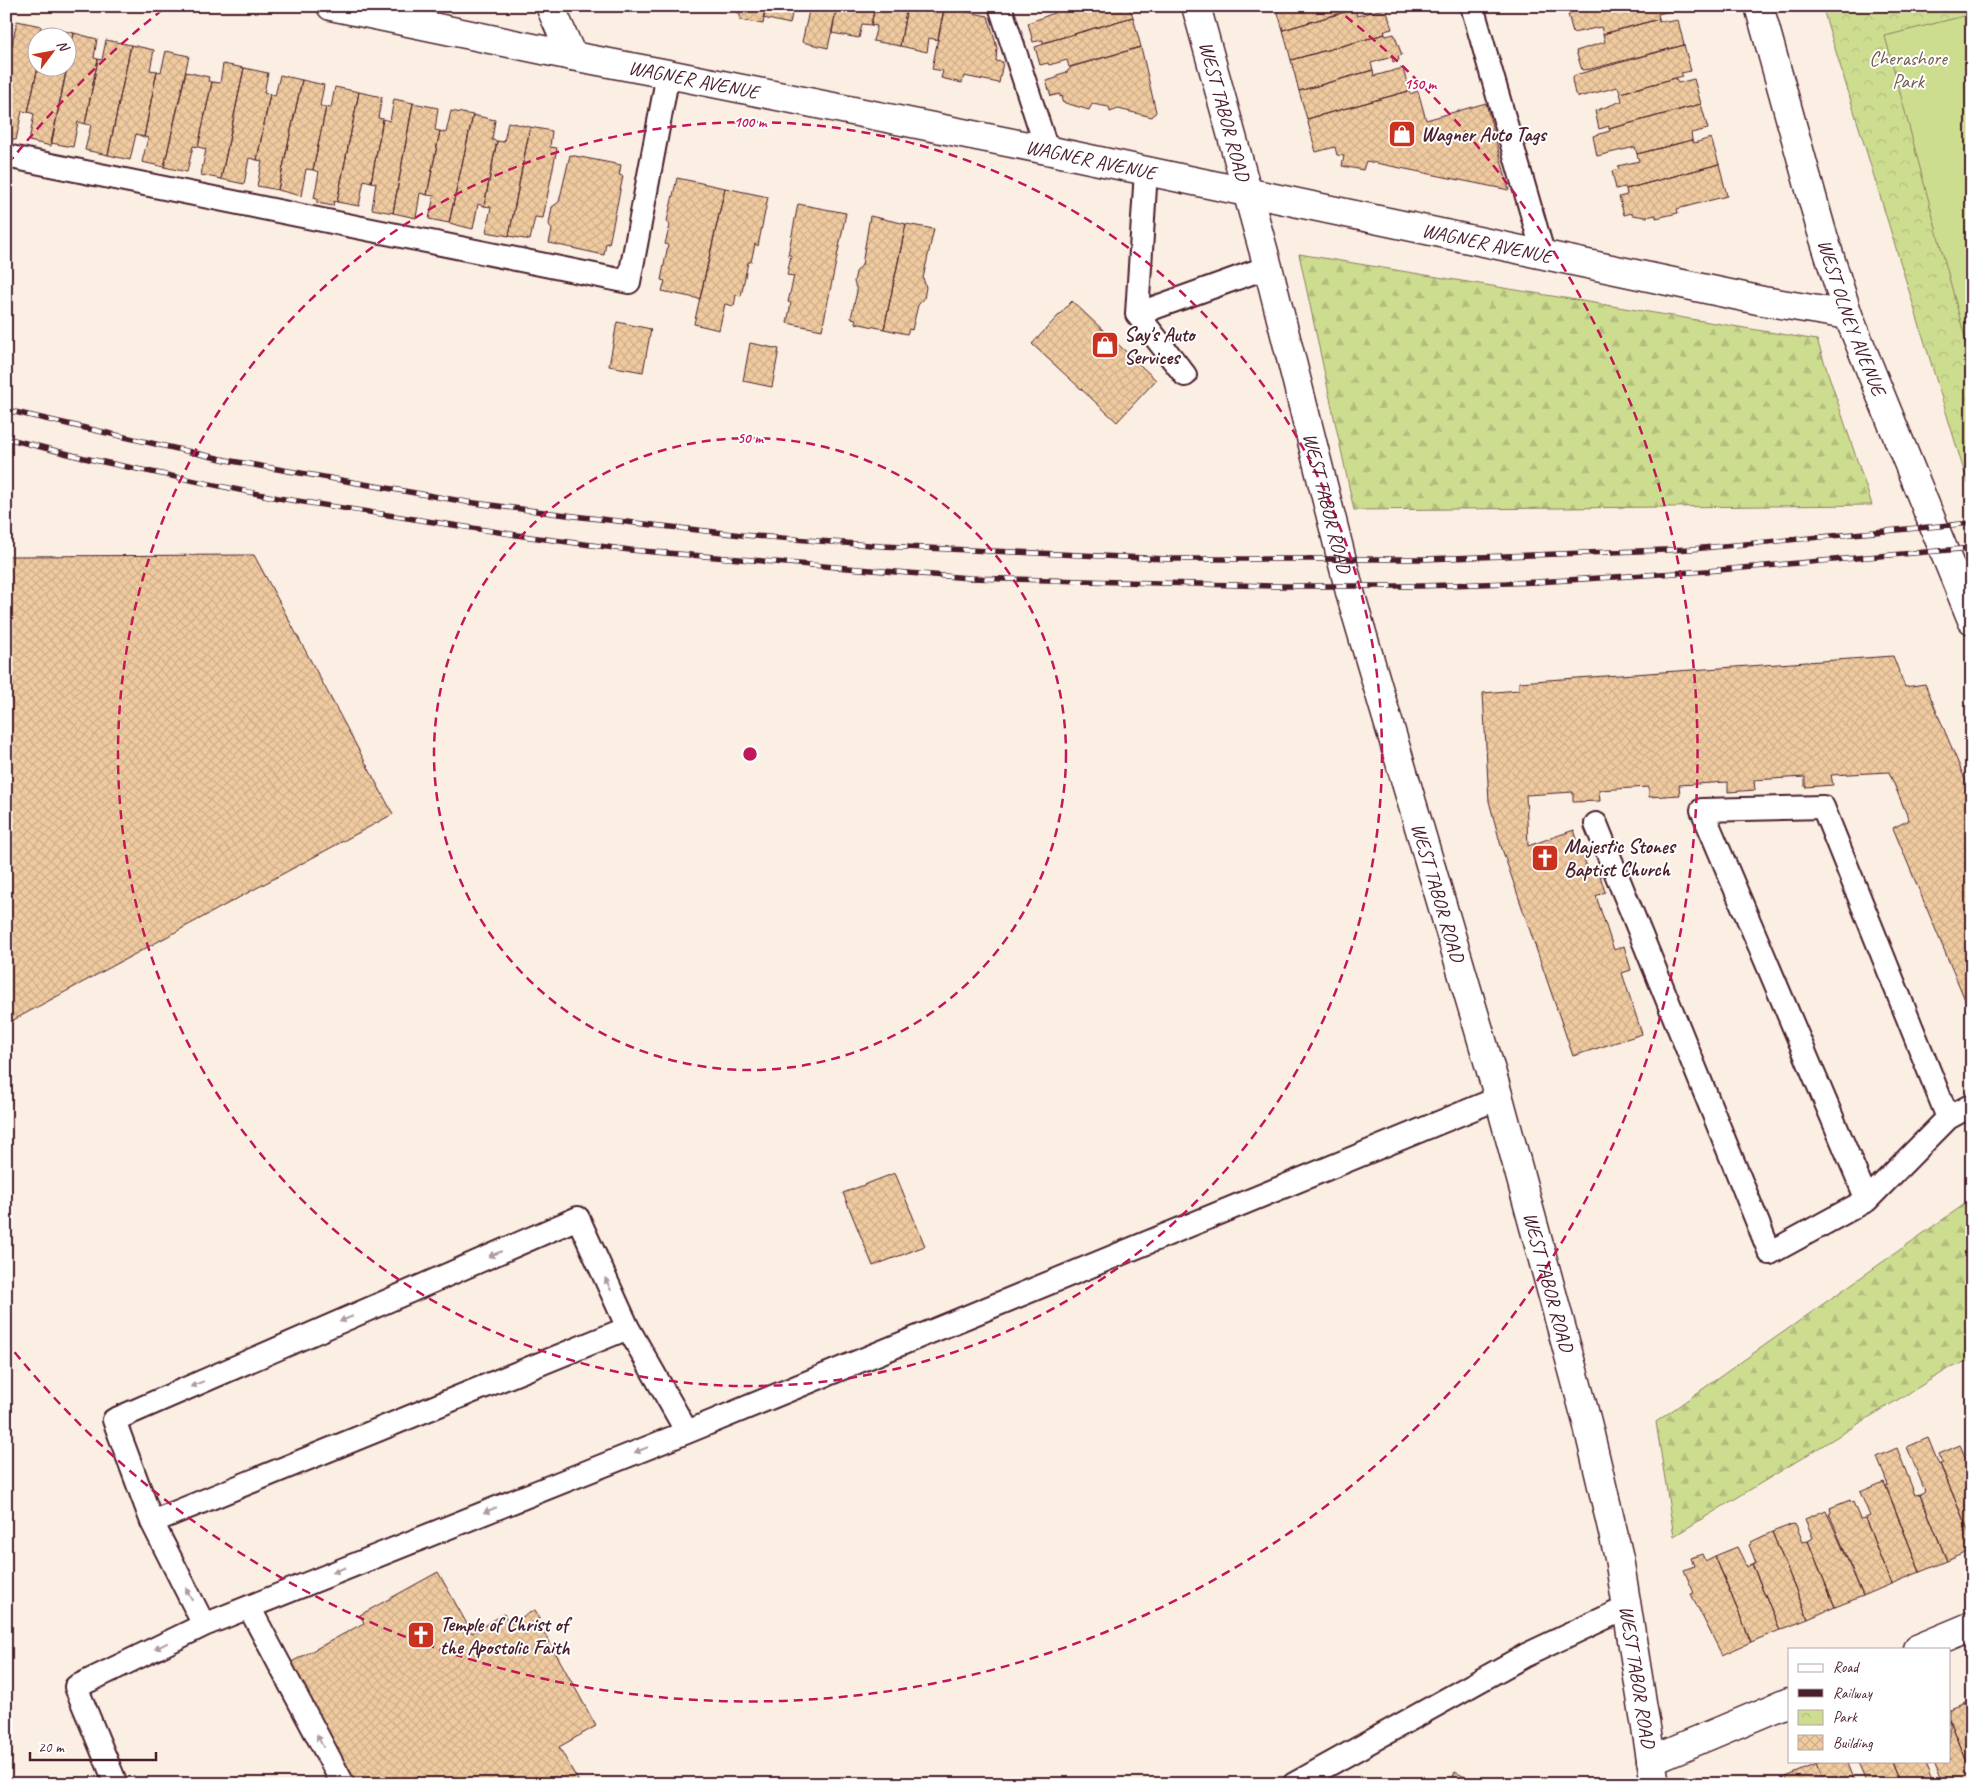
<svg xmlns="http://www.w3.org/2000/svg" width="1978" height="1790" font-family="Caveat,sans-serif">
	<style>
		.forest { fill: url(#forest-firs); stroke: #8c7e5e }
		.park { fill: url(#park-crowns); stroke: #8c7e5e }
		.pitch { fill: #cddd90; stroke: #8c7e5e }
		.building { fill: url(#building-cross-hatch); stroke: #4a1f2b }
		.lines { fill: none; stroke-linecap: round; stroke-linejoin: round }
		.lane-casing { stroke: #4a1f2b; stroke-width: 26 }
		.street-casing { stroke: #4a1f2b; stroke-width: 31 }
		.secondary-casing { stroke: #4a1f2b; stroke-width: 31 }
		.lane { stroke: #fff; stroke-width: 22 }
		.street { stroke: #fff; stroke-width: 28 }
		.secondary { stroke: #fff; stroke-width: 28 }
		.rail-casing { stroke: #4a1f2b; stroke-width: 5.5 }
		.rail { stroke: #fff; stroke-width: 4; stroke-dasharray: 11; stroke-linecap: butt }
		.oneway { fill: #ae9aa0 }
		.ring { fill: none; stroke: #c2185b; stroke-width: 2.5; stroke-dasharray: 9 6 }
		.labels { text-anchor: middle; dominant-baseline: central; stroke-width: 4; stroke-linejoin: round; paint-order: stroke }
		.park-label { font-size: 20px; fill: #715849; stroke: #fff }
		.street-label { font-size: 20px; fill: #4a1f2b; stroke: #fff }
		.poi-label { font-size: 20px; font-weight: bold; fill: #4a1f2b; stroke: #fff; text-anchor: start }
		.centre { fill: #c2185b; stroke: #fff; stroke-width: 2.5 }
		.ring-label { font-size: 15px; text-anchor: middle; font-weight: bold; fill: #c2185b; stroke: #fff; stroke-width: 4; stroke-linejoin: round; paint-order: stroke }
	</style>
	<defs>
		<pattern id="forest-firs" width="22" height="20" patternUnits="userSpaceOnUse" patternTransform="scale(1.25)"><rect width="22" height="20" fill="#cddd90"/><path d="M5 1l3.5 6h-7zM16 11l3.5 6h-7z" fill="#b2bd7c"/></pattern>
		<pattern id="park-crowns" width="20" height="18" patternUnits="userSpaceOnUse" patternTransform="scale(1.25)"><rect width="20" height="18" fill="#cddd90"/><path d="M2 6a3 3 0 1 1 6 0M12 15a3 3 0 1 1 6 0" fill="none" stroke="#b2bd7c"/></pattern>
		<pattern id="building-cross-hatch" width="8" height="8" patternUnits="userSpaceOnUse" patternTransform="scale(1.25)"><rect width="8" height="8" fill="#f0cba0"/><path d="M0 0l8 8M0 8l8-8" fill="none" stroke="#cfae8a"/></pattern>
	</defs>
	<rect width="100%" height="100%" fill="#faefe2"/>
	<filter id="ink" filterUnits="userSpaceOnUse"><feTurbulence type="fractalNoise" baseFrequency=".02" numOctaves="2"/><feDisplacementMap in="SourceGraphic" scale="10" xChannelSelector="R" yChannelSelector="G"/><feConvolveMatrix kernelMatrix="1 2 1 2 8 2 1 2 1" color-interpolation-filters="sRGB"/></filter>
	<g filter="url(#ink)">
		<path class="forest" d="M1299,254L1817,340L1872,505L1354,510Z
			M1972,1199V1359L1950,1368L1674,1536L1656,1422Z"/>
		<path class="park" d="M1822,6H1972V484H1968Z"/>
		<path class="pitch" d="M1972,14V364L1885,36Z"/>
		<path class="building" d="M704,6H722V10Z
			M731,6H766L763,24L740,20V14L731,8Z
			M766,6H800V9L793,8L790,24L763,18Z
			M800,6H837L828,48L802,42L809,11L800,9Z
			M837,6H875L871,25L862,24L859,38L832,33Z
			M875,6H907L900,46L873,41L877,26L871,25Z
			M907,6H945L938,40L929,38L927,52L900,46Z
			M953,6H963L962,11L988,16L997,48L996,61L1003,62L999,83L964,76L962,83L941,78L943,71L932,69L944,8L953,9Z
			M1129,6L1133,17L1043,43V40L1033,42L1028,23L1054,13L1052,7L1055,6Z
			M1276,6H1354L1355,9L1283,30Z
			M1565,6H1596L1575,12L1574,7L1566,9Z
			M1596,6H1673L1674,10L1658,14L1659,19L1603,34L1601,27L1573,33L1568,14Z
			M1386,8L1392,29L1384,31L1385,34L1291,60L1283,30L1355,9L1357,16Z
			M1133,17L1141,47L1069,67L1067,60L1049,65L1048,63L1040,65L1035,47L1044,44L1043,43Z
			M1659,19V22L1666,20L1667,22L1678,20L1684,45L1591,69L1582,70L1576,51L1605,42L1603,34Z
			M17,21L41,26L36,44L38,67L28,112L22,111L16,140L6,138V73Z
			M49,28L74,33L68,64V38H47Z
			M6,33L12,34L11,40L13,41L6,73Z
			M74,33L97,39L94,58L98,59L85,124L78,122L73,147L51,143Z
			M1385,34L1386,36L1394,34L1402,55L1398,56L1399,60L1393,62L1392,57L1371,63L1373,70L1299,91L1291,60Z
			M106,40L131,45L108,155L85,150L91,125L85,124L98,59L102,60Z
			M131,45L154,50L150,70L157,71L144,137L136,134L130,160L108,155Z
			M1684,45L1691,71L1681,73L1683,76L1620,93L1618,87L1579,97L1575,94L1572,80L1575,75Z
			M1141,47L1156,112L1152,117L1118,109L1110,112L1109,107L1092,104L1089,110L1062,102L1063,96L1060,97V94L1051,96L1046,81L1057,78V75L1067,72L1071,67Z
			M166,51L189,56L164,167L142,162L148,138L144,137L157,71L161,72Z
			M223,64L244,68L221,179L201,175L206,149L198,147L212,82L220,83Z
			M38,67L67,68L51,146L29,141L34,114L28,112Z
			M244,68L268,73L264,93L270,94L257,160L249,158L244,184L221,179Z
			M1403,68L1409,91L1307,119L1299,91L1373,70L1374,76Z
			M186,72L209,77L208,81L212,82L198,147L193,146L187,172L164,167Z
			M280,75L302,80L278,190L257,186L262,161L257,160L270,94L275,96Z
			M1676,78L1678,83L1694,79L1701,104L1609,129V126L1599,129L1595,111L1622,101L1620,93Z
			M302,80L324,85L320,106L326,107L313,170L306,169L301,196L278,190Z
			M335,87L359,92L337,202L334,201L333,206L317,203V199L314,198L319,172L313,170L326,107L331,108Z
			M1409,91L1410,94L1418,91L1426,120L1486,103L1509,190L1366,161L1363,170L1342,166L1344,156L1337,155L1335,147L1316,152L1307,119Z
			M359,92L382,97L378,118L383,119L371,182L364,180L359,206L337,202Z
			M394,99L413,103L393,213L372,209L376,183L371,182L383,119L390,121Z
			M413,103L438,108L435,130L440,131L427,195L420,193L416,218L393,213Z
			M1701,104L1708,129L1691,133L1692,140L1637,154L1635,147L1597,156L1593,136L1610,131L1609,129Z
			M451,111L473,115L449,223L429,219L434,196L427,195L440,131L446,133Z
			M473,115L495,120L492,140L497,141L484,206L478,204L473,229L449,223Z
			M508,122L530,127L509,236L486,232L491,207L484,206L497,141L504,142Z
			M530,127L552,131L550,147L557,148L543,218L535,217L530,240L509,236Z
			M1711,138L1719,164L1626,189L1625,187L1616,189L1612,171L1619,169L1618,166L1639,161L1637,154L1692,140L1694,143Z
			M570,155L621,165L619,175L623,176L609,244L606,243L604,255L549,243L552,230L549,224L552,207L559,202Z
			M1719,164L1727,196L1677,209L1678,213L1656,218V215L1646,217L1632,215V213L1624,215L1619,197L1627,195L1626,189Z
			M677,178L725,188L700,299L662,291L665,281L661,280L668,245L665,244L670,225L667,221Z
			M725,188L768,197L758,246L755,244L751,262H748L741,296L736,295L734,306L725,304L719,330L694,324Z
			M798,204L846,213L822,330L787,323L791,303L788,302L794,276L787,275L791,255H788Z
			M870,216L906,224L884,329L855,323L856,319L851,318L857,291L854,282L856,272L862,265Z
			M906,224L934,229L923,278L926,287L924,299L918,305L912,330L909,329L907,334L884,329Z
			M1072,301L1156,380L1117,422L1032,344Z
			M617,322L651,329L643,372L609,366Z
			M750,343L779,349L772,387L743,381Z
			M254,555L393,814L6,1024V556Z
			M1893,656L1905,687L1925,684L1972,796V1000L1966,1002L1893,828L1909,820L1889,772L1831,775L1833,785L1805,787V777L1754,780L1755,790L1728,792V782L1679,785L1680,795L1649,797V787L1599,790L1600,801L1573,802V792L1526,795L1528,846L1574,830L1589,873L1598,869L1605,892L1596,896L1614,950L1624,946L1631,970L1622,973L1642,1034L1573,1056L1501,846L1489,801L1483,693L1519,690V682Z
			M895,1173L925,1246L873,1266L843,1193Z
			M1972,1429V1447L1966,1431Z
			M1928,1438L1939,1465L1940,1464L1972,1540V1550L1947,1561L1920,1494L1925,1491L1907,1447Z
			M1960,1445L1972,1472V1540L1940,1464L1943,1463L1939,1454Z
			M1897,1448L1915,1495L1920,1494L1947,1561L1920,1572L1886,1486L1888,1485L1877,1457Z
			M1884,1482L1920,1572L1891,1584L1865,1518L1870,1516L1860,1492Z
			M1850,1500L1851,1503L1853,1502L1860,1519L1865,1518L1891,1584L1863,1596L1829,1513L1831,1512L1830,1508Z
			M1826,1510L1863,1596L1835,1607L1808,1541L1813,1538L1805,1519Z
			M1793,1524L1796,1525L1803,1542L1808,1541L1835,1607L1808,1619L1772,1532Z
			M1772,1532L1808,1619L1780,1630L1752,1564L1756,1563L1749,1545L1751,1544V1542Z
			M1737,1547L1747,1567L1752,1564L1780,1630L1751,1642L1715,1556Z
			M1702,1554L1705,1561L1715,1556L1751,1642L1722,1655L1691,1594L1694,1593L1684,1570L1694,1566L1691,1558Z
			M438,1572L472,1633L504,1614L509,1624L535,1610L540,1618L537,1619L596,1726L559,1747L580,1784H352L286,1665L364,1623L360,1615Z
			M1972,1700V1776L1949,1719V1709Z
			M1949,1719L1972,1776V1784H1944L1934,1761H1949Z
			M1824,1761H1847L1856,1784H1824L1816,1764Z
			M1857,1761H1891L1900,1784H1867Z
			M1891,1761H1925L1934,1784H1900Z
			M1816,1764L1824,1784H1788L1785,1777Z
			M1455,1772L1479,1784H1445L1451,1781Z"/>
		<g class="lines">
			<g class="lane-casing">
				<path id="lane" d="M1000,6L1047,150
					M1472,6L1544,256
					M6,156L629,282L668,74
					M1146,171L1137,314L1185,375
					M1137,314L1268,267
					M1596,824L1770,1253L1867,1200L1702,810L1823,807L1948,1118L1972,1105
					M1867,1200L1948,1118
					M628,1328L152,1522L204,1625L687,1432L1499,1098
					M152,1522L114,1420L578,1218L628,1328L687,1432
					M249,1607L343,1784
					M116,1784L76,1687L204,1625
					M1294,1784L1526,1655L1626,1608"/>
			</g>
			<g class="street-casing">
				<g id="street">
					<path id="s1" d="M331,6L572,56L668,74L1047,150L1763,301L1848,315"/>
					<path d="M550,6L572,56"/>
					<path d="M1917,1649L1972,1626"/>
					<path d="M1651,1760L1789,1702"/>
				</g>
			</g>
			<g class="secondary-casing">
				<g id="secondary">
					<path id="s2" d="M1196,6L1268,267L1351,596L1499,1098L1587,1422L1619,1558L1655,1784"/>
					<path id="s3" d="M1759,6L1821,229L1848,315L1972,620"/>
				</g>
			</g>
			<use href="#lane" class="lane"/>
			<use href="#street" class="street"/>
			<use href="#secondary" class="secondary"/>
			<g class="rail-casing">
				<path id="rail" d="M6,410L226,460L467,502L582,517L742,535L882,546L1167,559H1425L1692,549L1972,523
					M6,438L84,458L278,498L530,537L630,550L969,578L1273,586H1420L1537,582L1707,571L1972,548"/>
			</g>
			<use href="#rail" class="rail"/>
		</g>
		<defs><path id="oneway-solid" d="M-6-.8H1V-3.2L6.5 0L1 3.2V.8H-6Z" transform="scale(1.25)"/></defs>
		<g class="oneway">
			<use href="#oneway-solid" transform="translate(495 1254) rotate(157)"/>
			<use href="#oneway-solid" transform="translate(608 1284) rotate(-115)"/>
			<use href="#oneway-solid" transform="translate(346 1319) rotate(157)"/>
			<use href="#oneway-solid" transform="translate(197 1384) rotate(157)"/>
			<use href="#oneway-solid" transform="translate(641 1450) rotate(158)"/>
			<use href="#oneway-solid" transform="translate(490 1510) rotate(158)"/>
			<use href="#oneway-solid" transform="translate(339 1570) rotate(158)"/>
			<use href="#oneway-solid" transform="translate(189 1594) rotate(-117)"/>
			<use href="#oneway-solid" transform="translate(161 1646) rotate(154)"/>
			<use href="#oneway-solid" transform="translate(320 1741) rotate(-118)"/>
		</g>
	</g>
	<g class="ring">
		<circle cx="750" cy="754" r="316"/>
		<circle cx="750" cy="754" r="632"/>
		<path d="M8 164A948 948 0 0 1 166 7M1334 7A948 948 0 1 1 8 1344"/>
	</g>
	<defs>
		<g id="shop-square" transform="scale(1.4375)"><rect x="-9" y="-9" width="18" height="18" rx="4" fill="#c8321e" stroke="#fff"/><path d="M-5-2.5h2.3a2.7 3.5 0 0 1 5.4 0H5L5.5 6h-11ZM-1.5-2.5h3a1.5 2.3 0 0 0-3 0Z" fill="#fff"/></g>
		<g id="church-square" transform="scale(1.4375)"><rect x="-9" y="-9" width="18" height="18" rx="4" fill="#c8321e" stroke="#fff"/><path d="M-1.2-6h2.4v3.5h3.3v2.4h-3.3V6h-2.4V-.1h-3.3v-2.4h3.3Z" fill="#fff"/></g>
	</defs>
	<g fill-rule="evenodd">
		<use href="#shop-square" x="1402" y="134"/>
		<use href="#shop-square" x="1105" y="345"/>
		<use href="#church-square" x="1545" y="858"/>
		<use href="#church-square" x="421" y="1635"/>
	</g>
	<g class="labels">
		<g class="park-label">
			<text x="1908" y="58">Cherashore<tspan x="1908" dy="23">Park</tspan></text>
		</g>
		<g class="street-label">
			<text stroke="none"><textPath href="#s1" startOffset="370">WAGNER AVENUE</textPath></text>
			<text stroke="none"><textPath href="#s2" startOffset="109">WEST TABOR ROAD</textPath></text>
			<text stroke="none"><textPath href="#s1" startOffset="775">WAGNER AVENUE</textPath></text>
			<text stroke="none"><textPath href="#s1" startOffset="1180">WAGNER AVENUE</textPath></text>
			<text stroke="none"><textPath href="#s3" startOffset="325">WEST OLNEY AVENUE</textPath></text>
			<text stroke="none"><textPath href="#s2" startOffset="514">WEST TABOR ROAD</textPath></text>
			<text stroke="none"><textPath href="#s2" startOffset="919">WEST TABOR ROAD</textPath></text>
			<text stroke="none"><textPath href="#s2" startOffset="1324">WEST TABOR ROAD</textPath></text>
			<text stroke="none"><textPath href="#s2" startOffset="1729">WEST TABOR ROAD</textPath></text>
		</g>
		<g class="poi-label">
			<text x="1421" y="134">Wagner Auto Tags</text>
			<text x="1124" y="334">Say's Auto<tspan x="1124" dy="23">Services</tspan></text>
			<text x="1564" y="846">Majestic Stones<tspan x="1564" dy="23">Baptist Church</tspan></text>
			<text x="440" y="1624">Temple of Christ of<tspan x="440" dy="23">the Apostolic Faith</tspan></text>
		</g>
	</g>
	<circle cx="750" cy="754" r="8" class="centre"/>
	<g class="ring-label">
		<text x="1420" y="89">150 m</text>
		<text x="750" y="127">100 m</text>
		<text x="750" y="443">50 m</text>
	</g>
	<rect width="1978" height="1790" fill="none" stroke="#fff" stroke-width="25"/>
	<rect x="12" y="12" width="1953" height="1765" fill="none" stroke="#4a1f2b" stroke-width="2" filter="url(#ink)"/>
	<rect x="1788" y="1648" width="162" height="115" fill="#ffffff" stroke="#b7a5aa"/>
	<rect x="1798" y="1664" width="25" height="8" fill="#ffffff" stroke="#b7a5aa"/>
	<text x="1833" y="1672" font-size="15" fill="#4a1f2b">Road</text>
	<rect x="1798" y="1689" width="25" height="8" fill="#4a1f2b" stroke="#b7a5aa"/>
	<text x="1833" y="1698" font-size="15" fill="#4a1f2b">Railway</text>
	<rect x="1798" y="1710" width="25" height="15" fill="url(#park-crowns)" stroke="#b7a5aa"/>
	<text x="1833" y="1722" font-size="15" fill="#4a1f2b">Park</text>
	<rect x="1798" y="1735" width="25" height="15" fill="url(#building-cross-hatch)" stroke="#b7a5aa"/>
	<text x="1833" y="1748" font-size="15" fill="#4a1f2b">Building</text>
	<g transform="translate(52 52) rotate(58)"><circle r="24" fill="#ffffff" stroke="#b7a5aa"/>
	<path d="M0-4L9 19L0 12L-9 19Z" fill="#c8321e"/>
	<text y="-8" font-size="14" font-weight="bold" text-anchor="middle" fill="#4a1f2b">N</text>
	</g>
	<path d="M30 1752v8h126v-8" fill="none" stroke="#4a1f2b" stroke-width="2.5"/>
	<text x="38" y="1752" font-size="15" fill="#4a1f2b" stroke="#ffffff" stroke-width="4" paint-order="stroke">20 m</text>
</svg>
